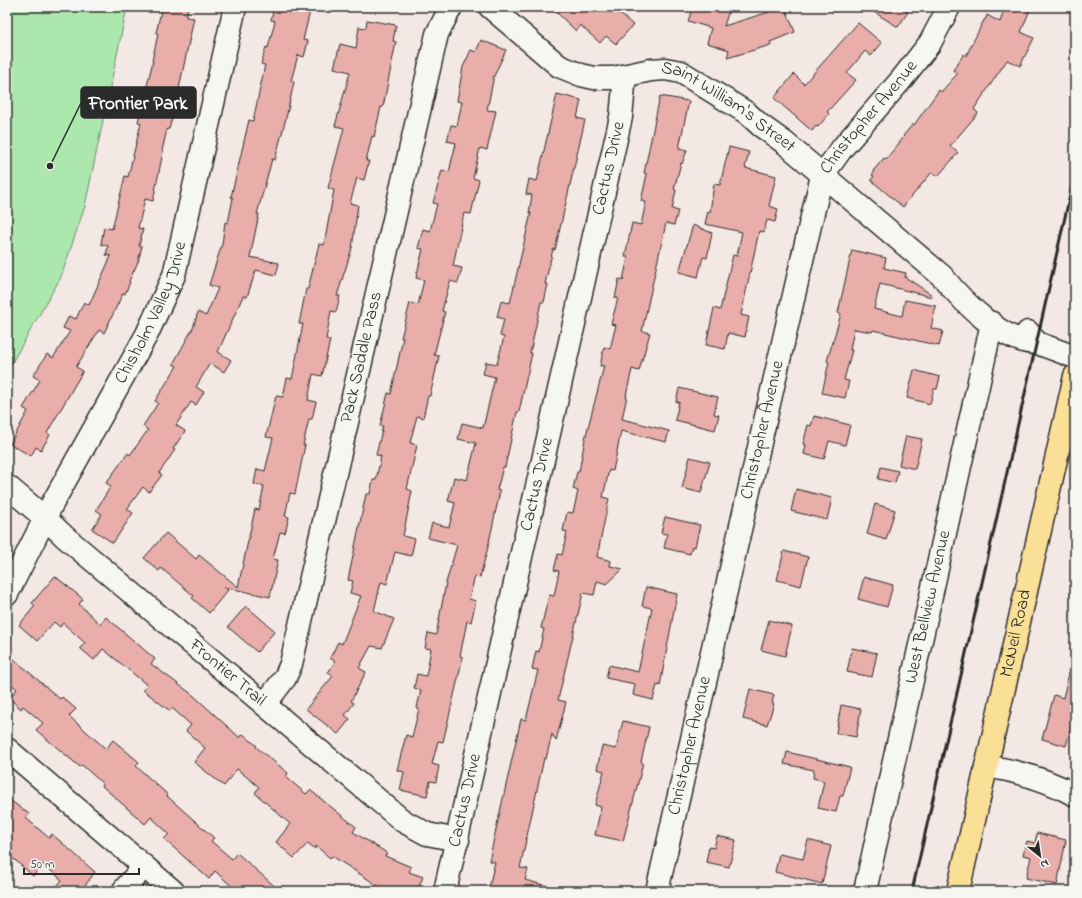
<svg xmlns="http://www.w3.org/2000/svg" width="1082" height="898" font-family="'Indie Flower',sans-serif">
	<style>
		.green { fill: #ace8ad; stroke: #6c8a6c }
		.building { fill: #e9aeaa; stroke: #2b2b2b }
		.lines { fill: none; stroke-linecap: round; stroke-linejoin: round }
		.minor-casing { stroke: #2b2b2b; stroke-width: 25 }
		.major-casing { stroke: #2b2b2b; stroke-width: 25 }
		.minor { stroke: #f6f6f2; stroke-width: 22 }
		.major { stroke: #fadf96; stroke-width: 22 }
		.rail { stroke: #2b2b2b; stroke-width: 3 }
		.labels { text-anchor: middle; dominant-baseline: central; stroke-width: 3.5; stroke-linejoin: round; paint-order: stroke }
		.street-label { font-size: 18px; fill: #2b2b2b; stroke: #f6f6f2 }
		.leader { fill: none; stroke: #2b2b2b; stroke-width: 1.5 }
		.callout-dot { fill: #2b2b2b; stroke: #f6f6f2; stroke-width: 1.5 }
		.callout { fill: #2b2b2b; stroke: #2b2b2b; stroke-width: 1.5 }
		.callout-label { font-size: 19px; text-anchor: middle; font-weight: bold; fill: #fff }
	</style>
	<rect width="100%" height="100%" fill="#f3e8e4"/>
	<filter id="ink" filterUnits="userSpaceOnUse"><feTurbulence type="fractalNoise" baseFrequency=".025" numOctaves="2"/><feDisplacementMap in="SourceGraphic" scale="8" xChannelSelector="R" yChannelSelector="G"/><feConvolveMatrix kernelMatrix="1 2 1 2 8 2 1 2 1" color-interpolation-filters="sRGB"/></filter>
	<g filter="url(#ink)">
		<path class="green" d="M7,7H127L85,206L61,277L7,371Z"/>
		<path class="building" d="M162,7H188L186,17L194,18L174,112L169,129H167L162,151L163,152L153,201L145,199L138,228L143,229L139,246H142L138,262L129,281L130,282L125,294L123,293L104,333L99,330L76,367L83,371L47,433L50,435L41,450L36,447L31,456L10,444L28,411L23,408L40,380L33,376L47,354L53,358L70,331L63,328L69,316L76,319L84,302L89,305L111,256L106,255L108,246L101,244L104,227L112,229L125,176L128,177L141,123L138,122L153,61H152L158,34L156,33Z
			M274,7H311L303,40L308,41L304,57L298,55L291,81L294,82L287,114L275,160L272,159L257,214H259L250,257L279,263L276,275L256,270L247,297L243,296L218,352L231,360L224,372L210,363L196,387L204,392L196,405L191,402L176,425L185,431L173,449L175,450L159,473L162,475L149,492L143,487L127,509L133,513L113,543L92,529L102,514L96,510L111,486L106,483L128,453L130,455L148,430L143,426L158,403L155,401L177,366L173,364L193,328L198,312L206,316L218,288L209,285L222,244L225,222L228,223L233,198L231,197L249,120L253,121L265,65L261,64L266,47L268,48L275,21L271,20Z
			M551,7H612L633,25L616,44L606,36L600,43L580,25L576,31Z
			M693,7H730L724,26L769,12L767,7H785L795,32L770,42L771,45L727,58L729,50L707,43L711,28L688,21Z
			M866,7H899L908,12L898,27Z
			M1005,7H1031L1021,32L1034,38L1020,66L1007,60L974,109L978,113L950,146L958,153L938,176L932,172L903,207L871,180L874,176L872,175L874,172L873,171L884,158L886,159L904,137L903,136L913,124L914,125L939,90L941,92L958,73L953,70L964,54L966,56L984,20H985L987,15L1000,22Z
			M367,20L396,25L393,41L396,42L383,107H381L374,137L372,136L366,161H369L364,180L357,178L350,203L358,205L352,248L337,296H340L336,312L331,311L326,339L330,340L322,376L313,374L308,400L316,402L312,419H309L303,445H305L295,494L290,493L285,516L289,517L285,533L280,532L273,559L278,560L270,597L224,587L228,590L209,613L192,598L194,596L161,568L159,571L144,558L166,533L196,559L199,555L238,587L255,509L259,510L264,486L254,484L257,469L265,471L273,438L266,437L276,396L283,397L287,378L292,379L303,324H299L306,289H308L319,244L324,245L334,190L328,188L344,128L335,126L350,72L334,68L340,44L356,48L359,27L366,28Z
			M858,23L882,43L871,56L865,51L847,73L856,80L827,112L829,114L818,127L816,126L812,131L774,98L794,74L804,84Z
			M481,40L506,50L494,76L487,110L496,111L487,150L480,148L473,178L479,180L471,214L464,213L459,237L453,266L462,268L458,283L450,281L442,311L445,312L434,355L439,356L430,396H428L423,418L417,416L410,443L417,445L407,489L412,491L403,536L415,539L411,556L395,552L387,584L381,582L374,611L394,619L382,648L371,646L359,668L366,672L351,701L354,703L345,715L350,719L338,734L306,709L333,676L328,673L335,661L330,658L338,642L342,644L361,596L350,593L353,581L348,580L366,494H370L373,480H376L381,456L376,455L383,426H380L388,393L391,394L403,338H401L410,303L418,305L424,280L416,278L423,249L418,248L423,229L430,231L437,204L433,203L442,170L449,172L456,143L447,141L451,125L457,126L462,102L457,101L463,67L471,50L476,52Z
			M557,94L581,100L577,118L585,120L555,250L553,249L545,284H548L544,302H541L530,353H532L519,412H517L505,467H503L497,490L500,491L488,547L480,577L475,576L469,599L476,601L471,622L467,621L460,656L463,657L443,742L438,741L432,764L439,766L436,782L430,781L427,796L400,790L404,772L397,770L406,735L412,737L419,709L417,708L421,690L414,688L417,674L426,676L431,649L425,648L428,633L436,635L446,583L457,545L428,538L432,523L449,527L455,503L448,501L454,477L467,480L476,443L458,439L462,423L483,428L495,377L483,374L486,362L497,364L504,337L500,336L504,319L497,317L501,301L510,303L531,213H529L532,195L526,194L529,179L537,181Z
			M660,96L689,101L679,148L687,150L682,164L681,163L674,189L676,190L672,209L678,211L674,225L666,223L642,331L650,333L639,371L632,369L626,396H627L622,419L669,431L666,442L621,431L613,471L609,470L603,497L609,499L597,557L611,561L610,566L623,569L607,584L597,581L594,595L583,593L558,700L566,702L556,741L552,734L546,759L544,758L520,868L528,869L525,880L551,887L550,891H488L495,862L489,861L495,834L521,719L526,720L538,670L532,669L536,651L539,652L544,629L541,628L549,595L554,596L559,571L554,570L558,554L562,555L567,532L563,531L567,512L573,513L578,491L573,489L577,472H579L585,439L604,366H600L604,347L610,349L616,325L611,324L618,298H615L619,279L623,280L628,257H625L632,223L641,225L646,202L641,201L647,174L644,173Z
			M729,147L749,152L745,168L776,176L769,206L778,209L775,222L767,220L764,232L759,231L741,315L749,317L745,337L728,333L725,349L706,345L714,308L720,310L733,255L737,256L742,232L705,224L708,211L710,212L714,184L720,185Z
			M693,225L712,233L707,258L703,257L698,277L679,272Z
			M852,250L886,258L884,268L906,273L905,277L932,295V297L880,284L874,309L902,316L905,300L936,306L931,328L943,331L939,346L873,330L872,332L854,329L850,350H852L844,380L849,381L845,398L822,393L829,362L827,361L841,314L838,313Z
			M914,370L940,377L937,389H934L930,404L907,398Z
			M679,388L718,397L714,414L719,415L715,430L675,420L679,402H676Z
			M814,416L850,425L845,445L829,441L824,459L804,454L806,445L803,444L808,425L811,426Z
			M906,436L922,439L915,469L899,465Z
			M690,457L710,462L701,493L682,488Z
			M881,467L898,471L895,483L878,479Z
			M796,489L832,498L827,520L791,511Z
			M875,504L895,510L886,540L867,534Z
			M665,517L700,525L695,547L692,546L690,554L664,548L667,534L661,533Z
			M784,551L808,557L801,586L777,580Z
			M55,576L83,599L79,604L100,624L106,617L155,659L151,664L193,695L240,738L243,734L257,746L256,747L288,773L286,777L306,794L310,790L356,827L353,832L387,853L385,856L411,867L409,872L423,877L417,891H389L383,889L332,856L330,858L316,846L315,849L308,843L294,858L276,842L290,824L255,793L259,787L237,769L224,786L194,762L205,748L186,731L191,725L172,708L170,711L143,690L147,685L103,649L94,660L80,648L85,643L63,623L60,627L54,622L37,641L19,625L35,606L32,603Z
			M864,577L893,585L887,607L858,599Z
			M646,587L677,594L660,686L657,685L653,700L633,695L635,684L606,678L609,665L638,672L652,608L642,606Z
			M246,606L275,631L257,652L228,627Z
			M769,620L792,626L785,656L761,650Z
			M852,648L877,653L872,677L847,672Z
			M7,653L60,699L62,697L76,709L69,716L106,749L113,740L139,762L136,766L168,795L167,796L214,838L211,841L232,859L237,853L280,891H237L215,871L209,879L164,839L169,834L151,817L145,824L102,786L103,784L82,765L80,767L36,730L43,723L23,706L21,709L9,698L17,689L7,680Z
			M1070,669L1075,670V724L1072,723L1066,746L1042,739L1054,695L1063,698Z
			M750,689L774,695L772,703L774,704L767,725L743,719Z
			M841,705L861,709L856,737L836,733Z
			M623,721L649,727L641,762L643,763L639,779L623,841L595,835L601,807L595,805L604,771L597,769L602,746L616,749Z
			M787,752L850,767L843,796H840L836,812L818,808L824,781L813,778L814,770L784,764Z
			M7,798L29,814L26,818L49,838L52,834L95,872L81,891H53L62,880L43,864L33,876L7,853Z
			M1037,833L1066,840L1057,885L1026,878L1031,857L1023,855L1027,841L1035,843Z
			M717,836L736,840L729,867L706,862L709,847L714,848Z
			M808,840L831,846L822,884L775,872L779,854L803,859Z"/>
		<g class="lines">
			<g class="minor-casing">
				<g id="minor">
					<path id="s1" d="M490,7L559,66L581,75L594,78H613L651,70L665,69L681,72L747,113L760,125L785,143L942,276C963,302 1003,343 1037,343"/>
					<path d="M1028,332L1037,343L1075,357"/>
					<path id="s2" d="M7,486L45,518L65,537L403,821L427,834L458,840"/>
					<path id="s3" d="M7,594L51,506L147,334L174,275L235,7"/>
					<path id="s4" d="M265,704L285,678L291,664L437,34L451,7"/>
					<path d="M7,749L173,891"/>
					<path d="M986,766C1017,771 1048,780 1075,795"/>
					<path d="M123,891L144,866"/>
					<path id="s5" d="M445,891L621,117L625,76"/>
					<path id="s6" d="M657,891L811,221L822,176L843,147L901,80L930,43L949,7"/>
					<path id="s7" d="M865,891L992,323"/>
				</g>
			</g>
			<g class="major-casing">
				<g id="major">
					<path id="s8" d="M958,891L1075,376"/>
				</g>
			</g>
			<use href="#minor" class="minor"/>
			<use href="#major" class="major"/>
			<path class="rail" d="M912,891L1075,173"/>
		</g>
	</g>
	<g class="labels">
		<g class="street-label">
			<text stroke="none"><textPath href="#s1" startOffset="274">Saint William's Street</textPath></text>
			<text stroke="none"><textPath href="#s6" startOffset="809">Christopher Avenue</textPath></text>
			<text stroke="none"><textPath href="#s5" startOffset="741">Cactus Drive</textPath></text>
			<text stroke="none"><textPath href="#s3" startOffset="317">Chisholm Valley Drive</textPath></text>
			<text stroke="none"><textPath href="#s4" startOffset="363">Pack Saddle Pass</textPath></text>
			<text stroke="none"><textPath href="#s6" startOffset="473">Christopher Avenue</textPath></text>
			<text stroke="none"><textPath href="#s5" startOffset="417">Cactus Drive</textPath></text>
			<text stroke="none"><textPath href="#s7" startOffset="291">West Bellview Avenue</textPath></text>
			<text stroke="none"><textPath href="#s8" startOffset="264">McNeil Road</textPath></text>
			<text stroke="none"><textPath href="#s2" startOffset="289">Frontier Trail</textPath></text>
			<text stroke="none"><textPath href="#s6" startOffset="149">Christopher Avenue</textPath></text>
			<text stroke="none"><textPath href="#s5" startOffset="93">Cactus Drive</textPath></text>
		</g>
	</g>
	<path class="leader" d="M50 166L81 103"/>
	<circle class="callout-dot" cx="50" cy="166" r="4"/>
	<rect class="callout" x="81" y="87" width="115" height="31" rx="4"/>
	<g class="callout-label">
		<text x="138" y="109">Frontier Park</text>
	</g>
	<rect width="1082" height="898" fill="none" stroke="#f6f6f2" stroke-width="24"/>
	<rect x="12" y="12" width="1058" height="874" fill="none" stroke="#2b2b2b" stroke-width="1.5" filter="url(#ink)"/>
	<g transform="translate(1040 856) rotate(150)" stroke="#f6f6f2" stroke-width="3" paint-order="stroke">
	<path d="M0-3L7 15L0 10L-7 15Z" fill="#2b2b2b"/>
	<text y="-6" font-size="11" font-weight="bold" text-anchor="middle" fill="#2b2b2b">N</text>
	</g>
	<path d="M24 868v6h115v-6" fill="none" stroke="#2b2b2b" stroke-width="2"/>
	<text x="30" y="868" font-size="12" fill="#2b2b2b" stroke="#f6f6f2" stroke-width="3" paint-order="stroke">50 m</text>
</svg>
